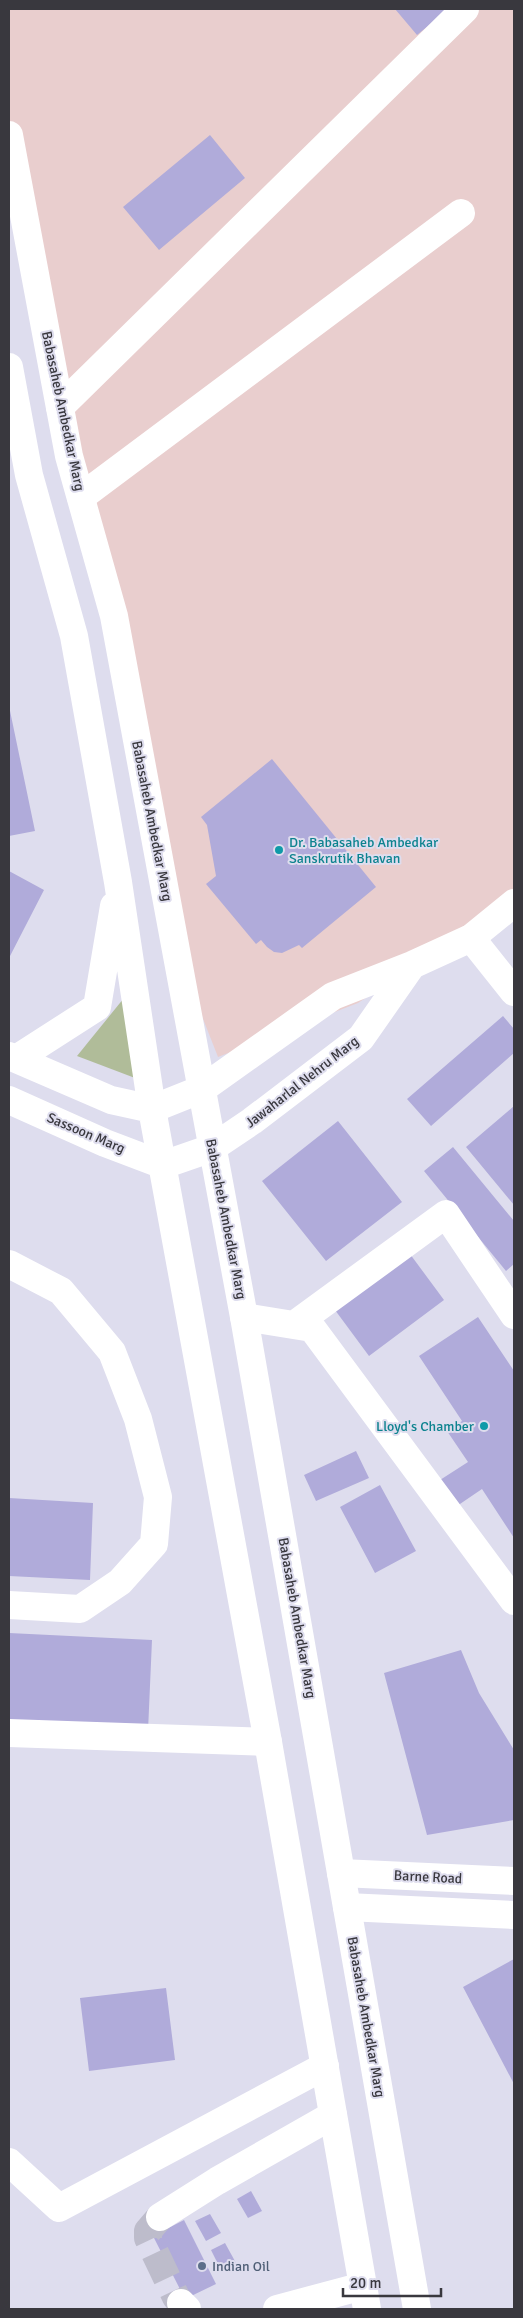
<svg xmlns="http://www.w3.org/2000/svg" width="523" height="2318" font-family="Signika,sans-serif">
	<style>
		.commercial { fill: #e9cece }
		.green { fill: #b0bc99 }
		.building { fill: #b0abda }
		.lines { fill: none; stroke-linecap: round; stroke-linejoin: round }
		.minor-tunnel { stroke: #bdbccb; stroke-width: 28; stroke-dasharray: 28 14; stroke-linecap: butt }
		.minor { stroke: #fff; stroke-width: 28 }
		.major { stroke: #fff; stroke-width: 28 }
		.culture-dot { fill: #0f9aa8; stroke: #deddee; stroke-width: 2 }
		.service-dot { fill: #5c6f8a; stroke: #deddee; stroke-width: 2 }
		.labels { text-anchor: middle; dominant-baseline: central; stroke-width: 4; stroke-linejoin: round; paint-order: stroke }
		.street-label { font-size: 14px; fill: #39383e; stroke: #deddee }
		.culture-label { font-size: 14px; fill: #0d838f; stroke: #deddee; text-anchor: start }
		.service-label { font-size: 14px; fill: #4e5e75; stroke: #deddee; text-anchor: start }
	</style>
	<rect width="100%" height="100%" fill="#deddee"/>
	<path class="commercial" d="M9,9H514V899L358,1003L218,1057L176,950L9,135Z"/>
	<path class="green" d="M124,998L135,1078L77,1056Z"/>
	<path class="building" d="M395,9H449L417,35Z
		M210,135L245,178L159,250L123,207Z
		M9,706L35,831L9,836Z
		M272,759L376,887L302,948L299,945L282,953L274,952L267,947L261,940L256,944L206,884L216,876L207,825L201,817Z
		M9,871L44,890L9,958Z
		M503,1016L514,1029V1053L431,1126L407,1099Z
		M514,1106V1205L466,1147Z
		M338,1121L402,1202L326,1261L262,1181Z
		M453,1147L514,1221V1264L506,1271L424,1171Z
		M410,1254L444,1300L369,1356L335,1310Z
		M478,1317L514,1371V1538L482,1489L457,1506L440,1480L468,1462L447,1431L462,1421L419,1356Z
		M356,1451L369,1478L316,1501L304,1475Z
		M380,1485L416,1551L375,1573L340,1507Z
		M9,1498L93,1503L90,1580L9,1576Z
		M9,1633L152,1640L148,1731L9,1724Z
		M461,1650L479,1693L514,1750V1820L427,1835L384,1673Z
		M514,1959V2084L463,1987Z
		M166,1988L175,2060L89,2071L80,1998Z
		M251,2191L262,2211L248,2218L237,2199Z
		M210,2214L221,2233L206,2241L195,2221Z
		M184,2220L216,2284L185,2299L153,2236Z
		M225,2243L236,2263L221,2270L211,2250Z"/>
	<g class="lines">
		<path class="minor-tunnel" d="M160,2217L148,2231V2238L176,2297L181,2303"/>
		<path class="minor" d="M60,407L465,9
			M81,497L461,213
			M471,938L514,992
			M9,1264L61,1291L112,1352L138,1419L158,1497L154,1544L120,1582L80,1609L9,1605
			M244,1317L312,1328L514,1601
			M294,1325L446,1214L514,1315
			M9,1733L268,1742
			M341,1873L514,1881
			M347,1907L514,1915
			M9,2162L59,2208L325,2066
			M160,2217L217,2181L333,2115
			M181,2303L187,2309
			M277,2309L363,2286"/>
		<path class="major" d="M9,135L69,456L114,616L244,1317L417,2309
			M9,367L29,475L74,636L118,882L152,1109L268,1742L367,2309
			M9,1056L111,1100L152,1109
			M16,1059L97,1007L114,906
			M9,1100L105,1143L163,1165
			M152,1109L202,1089L333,996L412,965L471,938L514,903
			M163,1165L212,1148L252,1121L361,1038L412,965"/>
	</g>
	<g class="culture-dot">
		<circle cx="279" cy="850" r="5"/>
		<circle cx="484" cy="1426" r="5"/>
	</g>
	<circle class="service-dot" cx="202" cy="2266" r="5"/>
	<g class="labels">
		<g class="street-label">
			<text transform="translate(63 411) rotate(78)">Babasaheb Ambedkar Marg</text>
			<text transform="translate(152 821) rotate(79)">Babasaheb Ambedkar Marg</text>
			<text transform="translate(302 1082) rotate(-38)">Jawaharlal Nehru Marg</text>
			<text transform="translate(86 1133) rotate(23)">Sassoon Marg</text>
			<text transform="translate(226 1219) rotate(79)">Babasaheb Ambedkar Marg</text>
			<text transform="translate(297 1618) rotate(80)">Babasaheb Ambedkar Marg</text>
			<text transform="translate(428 1877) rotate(3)">Barne Road</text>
			<text transform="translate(366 2017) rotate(80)">Babasaheb Ambedkar Marg</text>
		</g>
		<g class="culture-label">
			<text x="289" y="842">Dr. Babasaheb Ambedkar<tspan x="289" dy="16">Sanskrutik Bhavan</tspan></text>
			<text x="474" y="1426" text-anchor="end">Lloyd's Chamber</text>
		</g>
		<g class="service-label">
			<text x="212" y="2266">Indian Oil</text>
		</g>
	</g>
	<rect width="523" height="2318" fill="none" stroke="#39383e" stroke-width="20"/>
	<path d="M343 2288v8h98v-8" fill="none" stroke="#39383e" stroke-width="2.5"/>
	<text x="350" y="2288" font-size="15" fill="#39383e" stroke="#deddee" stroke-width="4" paint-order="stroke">20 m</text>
</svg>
